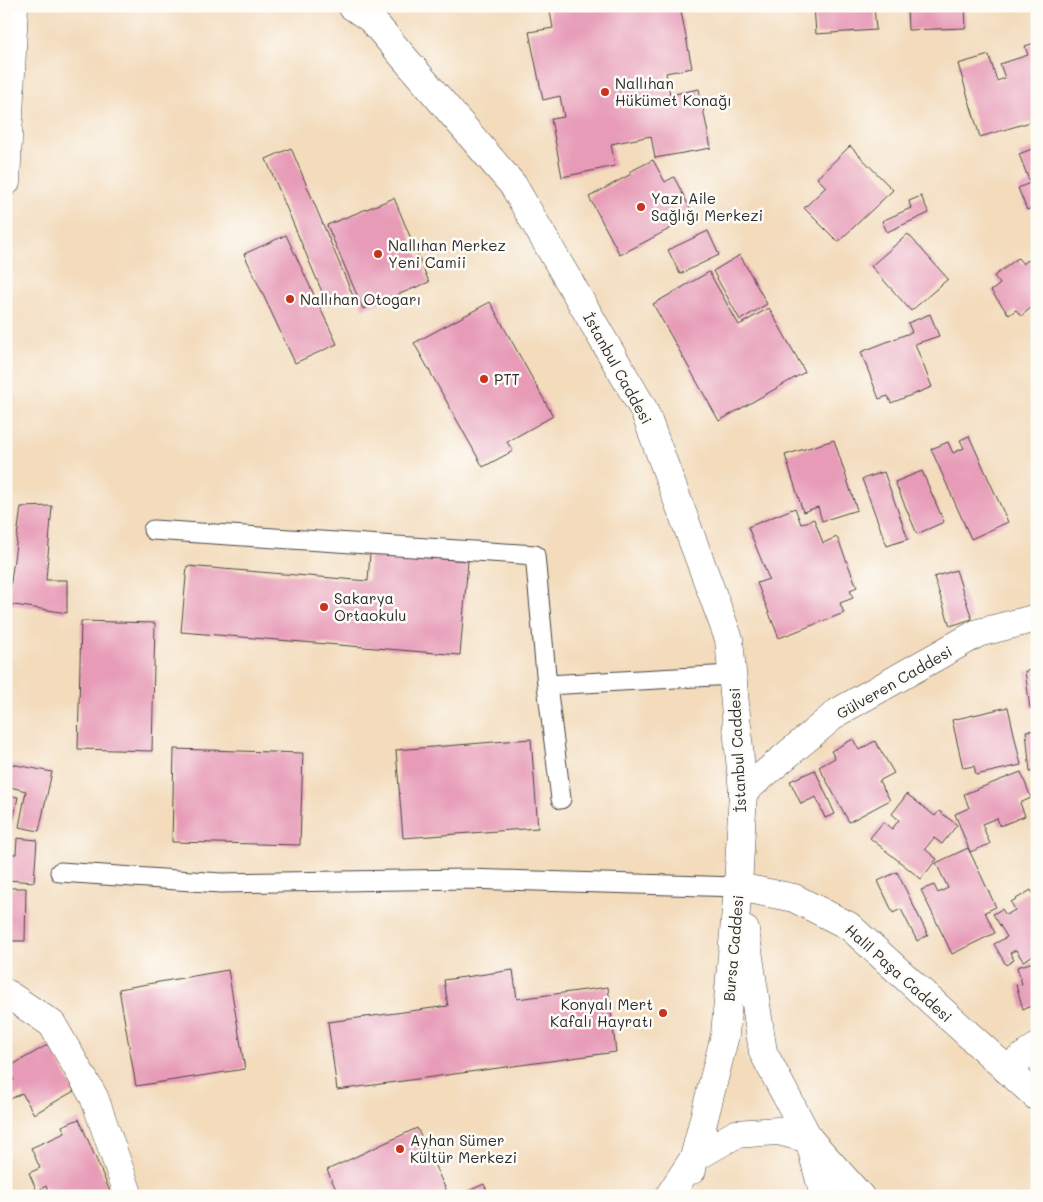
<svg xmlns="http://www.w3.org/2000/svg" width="1043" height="1202" font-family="Mali,sans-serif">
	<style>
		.building { fill: #e79bb7 }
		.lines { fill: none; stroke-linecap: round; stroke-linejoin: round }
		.lane-casing { stroke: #494541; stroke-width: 21 }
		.street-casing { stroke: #494541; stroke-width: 29 }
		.secondary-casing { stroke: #494541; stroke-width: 29 }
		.primary-casing { stroke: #494541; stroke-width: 29 }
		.lane { stroke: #fff; stroke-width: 19 }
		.street { stroke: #fff; stroke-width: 28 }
		.secondary { stroke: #fff; stroke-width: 28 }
		.primary { stroke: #fff; stroke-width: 28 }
		.poi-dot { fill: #c8321e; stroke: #fdfcf7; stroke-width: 2 }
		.labels { text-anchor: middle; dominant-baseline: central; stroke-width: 5; stroke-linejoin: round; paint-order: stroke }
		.poi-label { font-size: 15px; fill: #2b2b2b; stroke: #fdfcf7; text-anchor: start }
		.street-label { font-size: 15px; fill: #2b2b2b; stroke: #fdfcf7 }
	</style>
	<rect width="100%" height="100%" fill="#fdfcf7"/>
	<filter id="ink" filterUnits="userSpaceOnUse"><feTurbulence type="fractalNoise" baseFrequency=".02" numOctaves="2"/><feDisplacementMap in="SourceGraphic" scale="10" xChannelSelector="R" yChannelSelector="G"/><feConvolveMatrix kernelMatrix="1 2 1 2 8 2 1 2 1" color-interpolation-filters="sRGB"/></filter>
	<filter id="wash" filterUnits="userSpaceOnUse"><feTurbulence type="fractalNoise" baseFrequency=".0096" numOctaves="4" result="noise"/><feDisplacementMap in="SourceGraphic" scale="20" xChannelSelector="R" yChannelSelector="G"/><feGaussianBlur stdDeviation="1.12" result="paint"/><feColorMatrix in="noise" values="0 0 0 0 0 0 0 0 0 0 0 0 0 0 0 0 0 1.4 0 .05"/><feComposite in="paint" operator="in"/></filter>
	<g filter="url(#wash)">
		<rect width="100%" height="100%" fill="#f3dbbc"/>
		<g id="blocks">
			<path class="building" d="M549,6H680L692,68L666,73L670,95L699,89L711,148L655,158L651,136L611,144L615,166L562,177L551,119L564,117L560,96L543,100L529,32L553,28Z
				M814,6H874L876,30L816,34Z
				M907,6H965L966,28L908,30Z
				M1037,42V120L980,137L958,64L989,55L997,81L1005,78L1000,64L1028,55L1025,46Z
				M850,146L893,190L838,242L804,208L826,187L817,178Z
				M1037,147V206L1027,210L1018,188L1030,183L1019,154Z
				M291,148L353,296L328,306L266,159Z
				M653,160L665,182L674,177L694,216L620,255L589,197L631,174L629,172Z
				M921,196L929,213L887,232L882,221L911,208L909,201Z
				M394,198L429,282L363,309L327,225Z
				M708,231L719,255L680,274L668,250Z
				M908,234L948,279L911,311L871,266Z
				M286,235L337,344L295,363L244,254Z
				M740,255L767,304L740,320L713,271Z
				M1018,258L1023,264L1028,260L1037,271L1034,275L1037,278V303L1021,316L1016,310L1009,315L991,291L1000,284L994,276Z
				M709,272L739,325L769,308L805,372L719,421L653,304Z
				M490,302L553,416L507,442L513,451L483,467L414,343Z
				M930,314L939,336L915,344L932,387L891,403L888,396L879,399L861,352L912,332L908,323Z
				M969,436L1008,522L971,539L931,449L948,442L953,453L964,448L960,440Z
				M834,440L857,510L822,521L818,507L803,512L785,455Z
				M922,471L944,522L917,534L895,482Z
				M884,472L908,539L887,546L862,479Z
				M52,506L46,580H67V613L8,604L21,507Z
				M795,508L801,524L814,519L823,543L837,537L857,587L850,590L853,598L840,603L844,613L779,638L757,583L769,579L748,527Z
				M370,553L468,561L460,655L181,632L187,566L368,581Z
				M956,570L972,619L950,626L934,577Z
				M81,621L155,623L152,751L78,749Z
				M1037,670V708H1030L1025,671Z
				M1008,707L1021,765L976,775L974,766L963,768L952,720Z
				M1037,730V771L1030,772L1026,731Z
				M531,739L538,828L403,838L396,750Z
				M853,739L859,750L875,741L894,773L879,781L890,800L849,822L819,767L835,758L831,751Z
				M174,749L303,753L300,845L172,842Z
				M6,763L52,772L39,831L19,827L26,791L6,786Z
				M815,770L835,814L825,818L816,797L801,804L790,781Z
				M1021,772L1031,798L1020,803L1025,816L1000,826L997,818L982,824L990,844L970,852L955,814L969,808L964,794Z
				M907,794L935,816L939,811L957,825L942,844L934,838L925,849L937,859L921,879L870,838L883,822L892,829L899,820L892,814Z
				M6,795L18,797L8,845H6Z
				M17,838L37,840L34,882L6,880V854H16Z
				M968,848L996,907L985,912L995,933L952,954L921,890L934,885L938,893L948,888L936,863Z
				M897,872L928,935L917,941L901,909L893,913L878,881Z
				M6,888H26L25,941H6Z
				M1031,890L1037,900V953L1023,961L1016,950L1010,953L1014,960L1006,965L994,944L1007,937L993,914L1002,909L1006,915L1015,910L1011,902Z
				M1037,961V1019H1036L1032,1006L1023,1009L1016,985L1022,984L1017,967Z
				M228,970L245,1069L136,1086L119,989Z
				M513,970L517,999L608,987L616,1052L337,1090L328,1022L448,1006L444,980Z
				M49,1044L74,1091L34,1114L22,1093L7,1101L6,1084L14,1080L7,1068Z
				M79,1119L112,1196H50L46,1186L37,1191L29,1173L40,1168L31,1148L65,1133L62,1126Z
				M417,1128L449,1196H339L327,1170Z
				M484,1184L489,1196H457Z"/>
		</g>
	</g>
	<g filter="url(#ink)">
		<use href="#blocks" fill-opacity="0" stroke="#494541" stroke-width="1"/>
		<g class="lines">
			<g class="lane-casing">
				<path id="lane" d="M153,530L535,555L547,685L561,799
					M547,685L732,675
					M60,872L221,883L466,879L738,887"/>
			</g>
			<g class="street-casing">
				<path id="street" d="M743,792L838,712L978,633L1037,618
					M6,993L52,1024L94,1097L129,1196
					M1006,1069L1037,1047"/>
			</g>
			<g class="secondary-casing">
				<path id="secondary" d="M352,6L371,19L513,185L644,410L729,639L743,792L738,887L725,1035L694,1158L669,1196
					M738,887L794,898L849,926L1037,1097
					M745,930L763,1052L809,1139L824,1196
					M692,1170L694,1158L736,1134L778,1131L809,1139L860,1196"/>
			</g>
			<g class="primary-casing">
				<path id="primary" d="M6,182L14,6"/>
			</g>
			<use href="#lane" class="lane"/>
			<use href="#street" class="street"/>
			<use href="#secondary" class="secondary"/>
			<use href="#primary" class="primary"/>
		</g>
	</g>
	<g class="poi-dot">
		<circle cx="605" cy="92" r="5"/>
		<circle cx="641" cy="207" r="5"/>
		<circle cx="378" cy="254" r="5"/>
		<circle cx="290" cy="299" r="5"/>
		<circle cx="484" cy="379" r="5"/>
		<circle cx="324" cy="607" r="5"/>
		<circle cx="663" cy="1013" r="5"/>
		<circle cx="400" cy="1149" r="5"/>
	</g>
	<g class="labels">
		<g class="poi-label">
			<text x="615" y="83">Nallıhan<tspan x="615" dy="17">Hükümet Konağı</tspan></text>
			<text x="651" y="198">Yazı Aile<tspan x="651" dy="17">Sağlığı Merkezi</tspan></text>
			<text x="388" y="245">Nallıhan Merkez<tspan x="388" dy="17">Yeni Camii</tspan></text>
			<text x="300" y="299">Nallıhan Otogarı</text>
			<text x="494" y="379">PTT</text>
			<text x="334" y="598">Sakarya<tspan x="334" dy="17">Ortaokulu</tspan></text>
			<text x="653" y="1004" text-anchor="end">Konyalı Mert<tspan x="653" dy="17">Kafalı Hayratı</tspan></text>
			<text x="410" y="1140">Ayhan Sümer<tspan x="410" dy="17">Kültür Merkezi</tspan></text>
		</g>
		<g class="street-label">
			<text transform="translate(618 368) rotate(61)">İstanbul Caddesi</text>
			<text transform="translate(894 682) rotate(-30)">Gülveren Caddesi</text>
			<text transform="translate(737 750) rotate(-93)">İstanbul Caddesi</text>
			<text transform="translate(733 948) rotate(-85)">Bursa Caddesi</text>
			<text transform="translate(899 973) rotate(42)">Halil Paşa Caddesi</text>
		</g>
	</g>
	<rect width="1043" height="1202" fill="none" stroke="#fdfcf7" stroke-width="25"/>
</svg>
